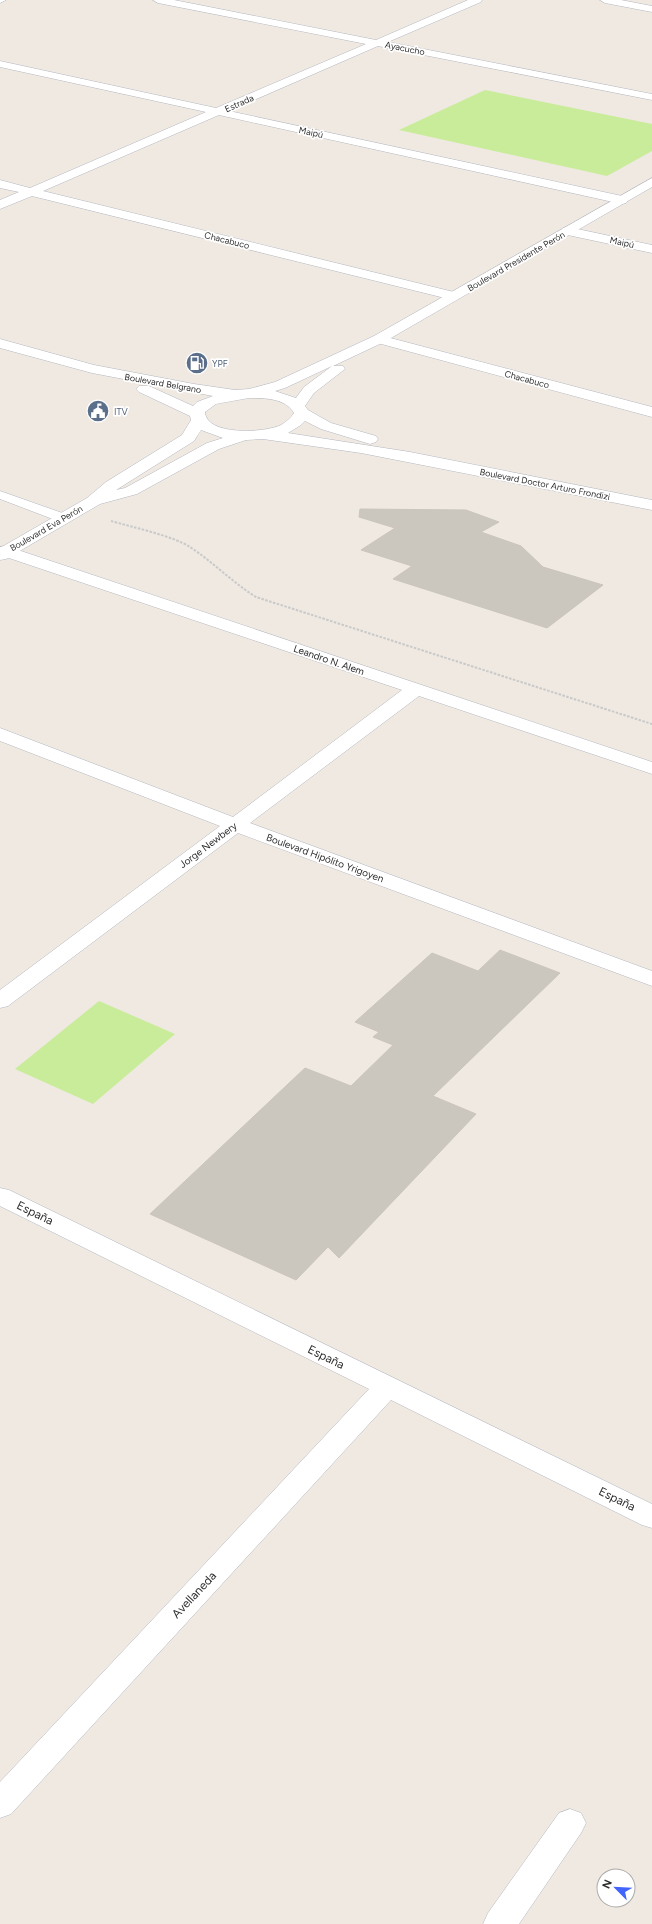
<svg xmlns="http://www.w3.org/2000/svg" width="652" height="1924" font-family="Figtree,sans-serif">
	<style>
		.pitch { fill: #c9ec9a }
		.building { fill: #cbc7bf; stroke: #cbc5ba }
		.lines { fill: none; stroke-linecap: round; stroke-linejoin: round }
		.lane-casing { stroke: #b4b7c1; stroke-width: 1 }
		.street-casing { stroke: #b4b7c1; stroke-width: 1 }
		.secondary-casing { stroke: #b4b7c1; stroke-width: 1 }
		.path { stroke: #c9c9c9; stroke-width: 2; stroke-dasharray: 2.5 1.5; stroke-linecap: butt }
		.lane { fill: #fff; fill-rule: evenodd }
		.street { fill: #fff; fill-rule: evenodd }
		.secondary { fill: #fff; fill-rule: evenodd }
		.labels { text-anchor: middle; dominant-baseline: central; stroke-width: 3.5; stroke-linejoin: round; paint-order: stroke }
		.far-street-label { font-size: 9px; fill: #2e2e2e; stroke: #fff }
		.far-service-label { font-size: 9px; fill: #4e5e75; stroke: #fff; text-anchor: start }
		.street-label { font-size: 10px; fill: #2e2e2e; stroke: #fff }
		.near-street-label { font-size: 12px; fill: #2e2e2e; stroke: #fff }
	</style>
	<rect width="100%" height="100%" fill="#efe9e1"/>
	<path class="pitch" d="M485,90L652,124V151L607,176L399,130Z
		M99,1001L175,1034L93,1104L15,1069Z"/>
	<path class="building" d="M360,509L466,510L499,522L481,532L521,546L543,567L603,585L547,628L393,579L412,566L361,550L395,528L359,517Z
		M500,950L560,973L433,1096L476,1114L339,1258L328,1247L296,1280L150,1214L305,1068L351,1086L393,1045L373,1037L379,1032L355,1022L432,953L478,971Z"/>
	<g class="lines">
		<g class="lane-casing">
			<path id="lane" d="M0,491L68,515L69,518L68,521H58L0,499Z"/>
		</g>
		<g class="street-casing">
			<path id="street" d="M0,0H6L0,3Z
				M153,0H174L376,40L468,0H482L481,2L388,42L652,94V100L378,46L229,111L622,196L626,197L628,200L626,203L622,204L219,115L43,191L458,293L460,296L458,299L453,300L32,196L0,209V200L19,192L0,188V180L30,188L206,112L0,67V61L216,108L366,44L158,3Z
				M600,0H621L652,6V12L605,3Z
				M568,227L652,245V253L563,234L561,231L563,228Z
				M379,335L652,407V417L374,342L372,339L374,336Z
				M6,546L652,762V774L419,696L250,823L652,971V986L238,833L8,1006L0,1008V990L220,826L0,741V728L233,817L402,690L0,555V547Z
				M0,1188L9,1190L652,1504V1528L642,1525L391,1400L11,1814L0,1818V1782L369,1389L0,1206Z
				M570,1809L581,1813L586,1823L581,1833L519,1924H483L488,1913L559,1813Z"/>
		</g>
		<g class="secondary-casing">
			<path id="secondary" d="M652,178V187L384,342L333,366H343L345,369L314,393L305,406L308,410L331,423L376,436L378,439L376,442L370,444L321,429L305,421L301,425L288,433L410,452L652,500V510L361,453L263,439L246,440L219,449L137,494L100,504L6,559L0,560V548L87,498L106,482L182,435L191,420L190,416L139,392L136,389L139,386H149L193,406L197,402L213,396L92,373L0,348V339L94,365L194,384L235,390L249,389L275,382L374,336ZM332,366L304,387L296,398L275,391L285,388ZM249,398C265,398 285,398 294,413C291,418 286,422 281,425C265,433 206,436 205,412L216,404ZM201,430L223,438L207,443L125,488L116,490L194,441Z"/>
		</g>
		<path class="path" d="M111,521C132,527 173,536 190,547C213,562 232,582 256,597L652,724"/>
		<use href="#lane" class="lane"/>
		<use href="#street" class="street"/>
		<use href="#secondary" class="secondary"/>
	</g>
	<defs>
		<g id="fuel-disc" transform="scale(1.15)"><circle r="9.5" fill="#5c6f8a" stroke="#fff"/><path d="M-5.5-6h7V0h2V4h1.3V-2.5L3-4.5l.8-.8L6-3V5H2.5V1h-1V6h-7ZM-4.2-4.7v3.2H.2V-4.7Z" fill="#fff"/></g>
		<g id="civic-disc" transform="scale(1.15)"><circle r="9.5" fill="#5c6f8a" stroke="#fff"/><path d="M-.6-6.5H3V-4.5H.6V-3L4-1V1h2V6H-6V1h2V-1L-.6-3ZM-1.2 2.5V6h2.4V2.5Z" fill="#fff"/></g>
	</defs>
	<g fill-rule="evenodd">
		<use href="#fuel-disc" x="197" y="363"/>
		<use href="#civic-disc" x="98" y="411"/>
	</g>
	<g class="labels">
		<g class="far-street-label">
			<text transform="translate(405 48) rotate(11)">Ayacucho</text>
			<text transform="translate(239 103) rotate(-24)">Estrada</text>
			<text transform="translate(311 132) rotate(12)">Maipú</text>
			<text transform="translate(227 240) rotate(14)">Chacabuco</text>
			<text transform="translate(622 242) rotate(12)">Maipú</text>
			<text transform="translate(516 261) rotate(-30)">Boulevard Presidente Perón</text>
			<text transform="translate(527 379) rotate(15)">Chacabuco</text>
			<text transform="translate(163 383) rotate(10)">Boulevard Belgrano</text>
			<text transform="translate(545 484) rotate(11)">Boulevard Doctor Arturo Frondizi</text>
			<text transform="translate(46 528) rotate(-30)">Boulevard Eva Perón</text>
		</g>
		<g class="far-service-label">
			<text x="212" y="363">YPF</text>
			<text x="114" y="411">ITV</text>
		</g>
		<g class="street-label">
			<text transform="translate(329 660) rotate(19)">Leandro N. Alem</text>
			<text transform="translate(208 845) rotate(-37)">Jorge Newbery</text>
			<text transform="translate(325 858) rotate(20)">Boulevard Hipólito Yrigoyen</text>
		</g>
		<g class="near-street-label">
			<text transform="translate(35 1213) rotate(26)">España</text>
			<text transform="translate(326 1357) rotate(26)">España</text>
			<text transform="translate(617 1499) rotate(26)">España</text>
			<text transform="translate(194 1595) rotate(-47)">Avellaneda</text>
		</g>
	</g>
	<g transform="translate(616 1888) rotate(294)"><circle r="19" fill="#ffffff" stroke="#ababab"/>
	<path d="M0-3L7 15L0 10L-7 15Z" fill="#4264fb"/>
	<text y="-6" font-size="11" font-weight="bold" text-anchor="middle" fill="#2e2e2e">N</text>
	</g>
</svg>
